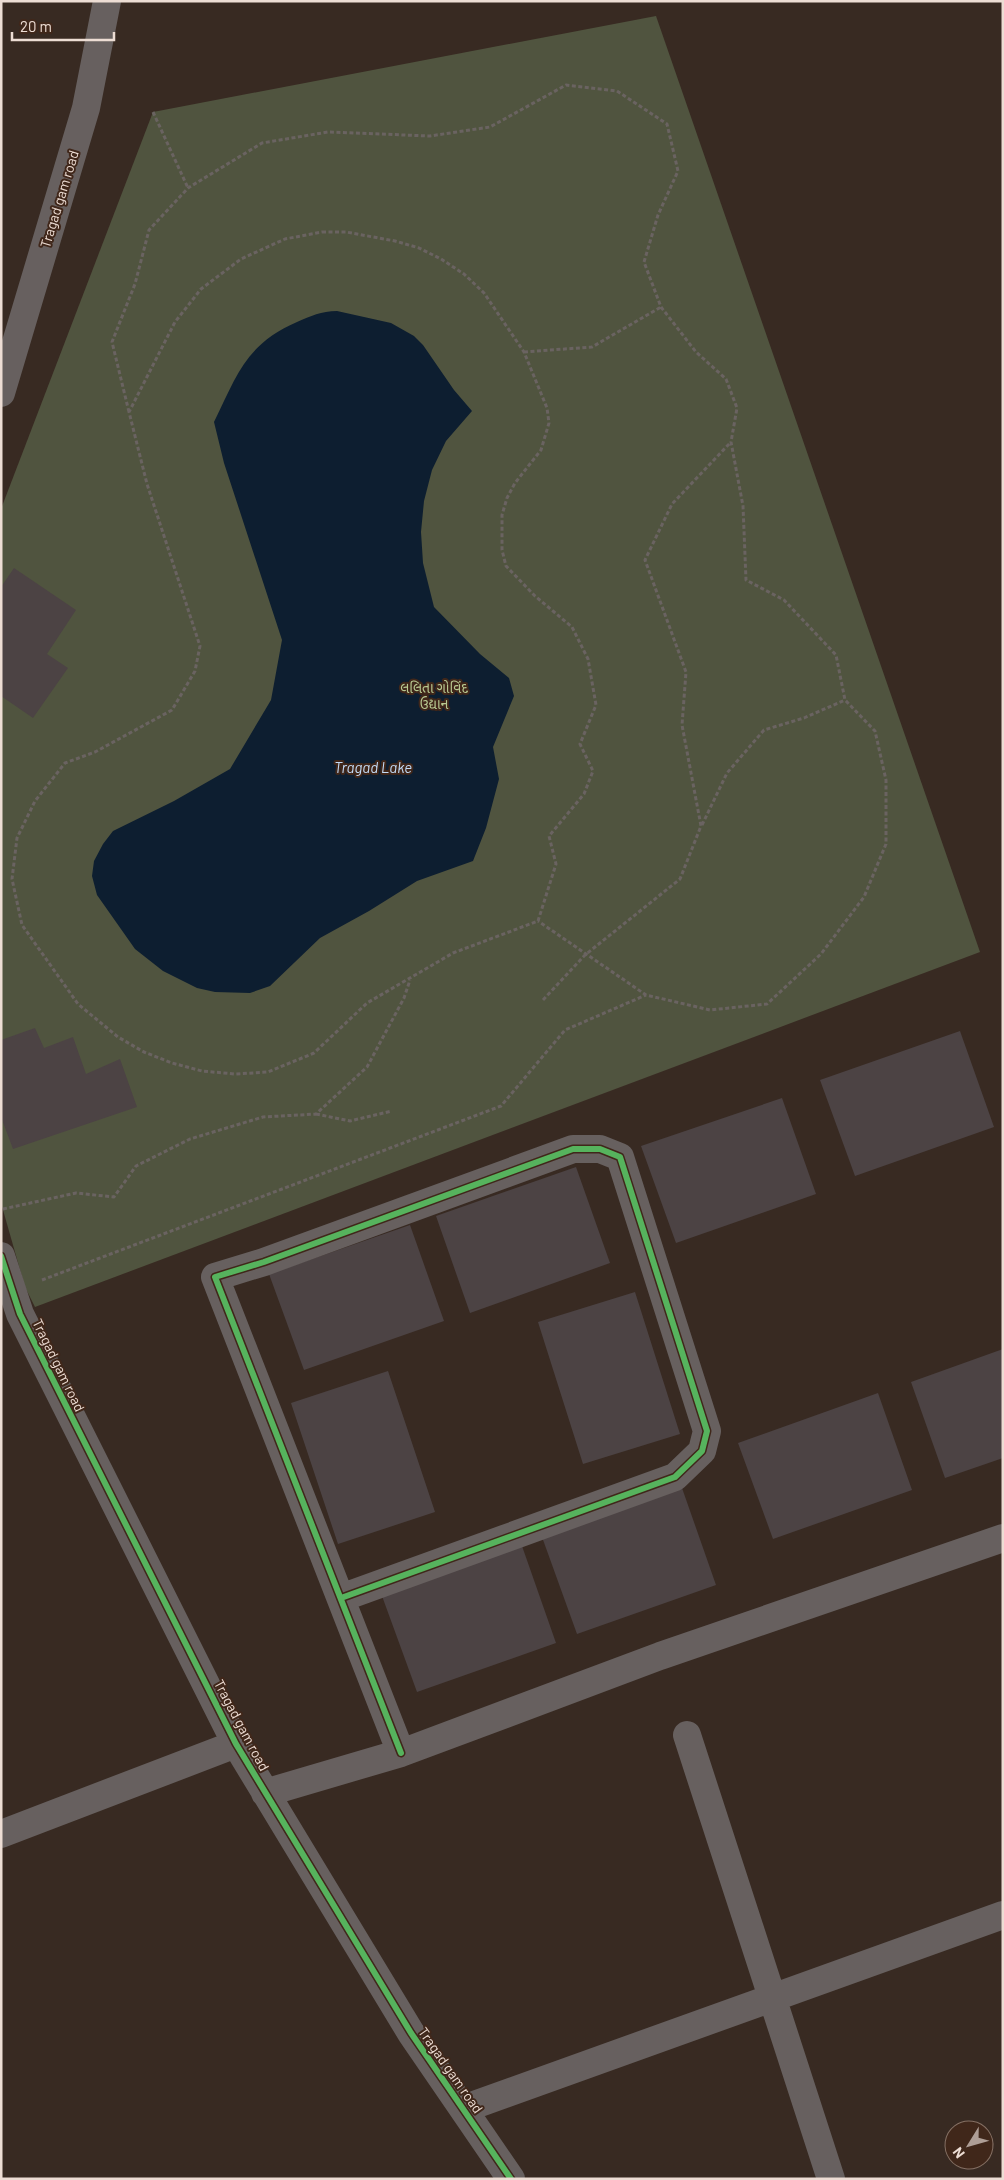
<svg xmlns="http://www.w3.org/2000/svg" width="1004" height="2180" font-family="Barlow,'Noto Sans Gujarati',sans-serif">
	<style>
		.green { fill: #50543f }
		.water { fill: #0d1e30 }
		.building { fill: #4c4344 }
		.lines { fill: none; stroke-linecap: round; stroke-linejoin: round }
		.path { stroke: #6a6361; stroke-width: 3; stroke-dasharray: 4 2.5; stroke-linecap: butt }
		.minor { stroke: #67605f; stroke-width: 28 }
		.cycleway-casing { stroke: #40271a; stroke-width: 9 }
		.cycleway { stroke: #56b35d; stroke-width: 6 }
		.labels { text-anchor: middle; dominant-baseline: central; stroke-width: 4; stroke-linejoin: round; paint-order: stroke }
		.street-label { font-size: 14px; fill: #edddd4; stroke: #40271a }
		.park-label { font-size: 14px; fill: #b8c991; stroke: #40271a }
		.water-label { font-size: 15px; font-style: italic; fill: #c3dcf8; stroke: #40271a }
	</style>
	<rect width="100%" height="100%" fill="#382a22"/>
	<path class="green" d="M656,16L980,952L35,1307L25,1287L1,1203V509L153,112Z"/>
	<path class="water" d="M337,311L391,323L414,336L423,345L454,390L472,411L446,441L432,470L424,501L421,532L423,563L434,607L480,654L509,678L514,696L493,747L499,779L486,828L473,861L417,881L369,911L320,938L270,986L250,993L215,992L197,988L163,971L135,949L97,895L92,876L94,861L103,844L113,831L174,801L230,769L271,700L282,640L224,463L214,422C237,375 246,344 297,322C311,316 321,311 337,311Z"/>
	<path class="building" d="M14,568L76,610L47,654L68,668L33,718L1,696V587Z
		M35,1028L44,1048L73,1037L86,1074L120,1059L137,1107L13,1149L1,1117V1040Z
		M960,1031L994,1127L855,1176L820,1080Z
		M782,1098L816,1194L676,1243L641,1146Z
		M576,1167L610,1263L470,1313L436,1216Z
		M410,1225L444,1321L304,1370L269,1274Z
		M635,1292L680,1434L583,1464L538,1322Z
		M1003,1349V1458L945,1478L911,1382Z
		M388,1371L435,1512L338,1544L291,1403Z
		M878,1393L912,1490L773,1539L738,1443Z
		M682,1488L716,1585L577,1634L542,1537Z
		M522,1546L556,1643L417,1692L382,1596Z"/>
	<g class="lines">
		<path class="path" d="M153,112L188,188
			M322,232H346L395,241L419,248L441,259L464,274L484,293L524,352L547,408L549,423L541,450L515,483L507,498L502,515V550L506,566L535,596L572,627L588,659L596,705L580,744L593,771L584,794L549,836L556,864L538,921L453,953L367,1003L314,1053L268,1072L235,1074L202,1071L172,1063L144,1052L118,1037L78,1004L22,925L12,879L17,838L35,801L65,763L95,752L172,710L195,671L200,646L147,484L129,412L175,322L201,289L241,259L285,239Z
			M524,352L592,347L661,307
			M129,412L112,342L135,284L149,230L188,188L262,143L328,132L430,136L490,127L566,85L617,91L667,124L678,171L658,215L644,262L661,307L696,352L726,379L737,408L731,442L743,506L746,580L784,600L836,655L845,700L875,731L886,780V844L864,897L821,954L767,1004L710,1010L646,995L538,921
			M702,825L727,773L764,730L804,718L845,700
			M543,1000L585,955L680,879L701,826L682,725L686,672L645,560L672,504L731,442
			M316,1114L350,1121L392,1111
			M3,1209L76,1193L114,1197L136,1166L190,1139L263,1117L316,1114L367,1067L404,998L410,980
			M42,1280L501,1106L565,1030L646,995"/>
		<path class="minor" d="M1,393L86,108L107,1
			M1,1256L20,1314L236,1744L411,2033L511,2179
			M341,1598L675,1477L702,1451L707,1431L620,1157L600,1149H573L264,1262L215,1277L401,1753
			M687,1735L831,2179
			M265,1793L401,1753L660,1656L1003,1538
			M1,1834L236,1744
			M463,2109L1003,1915"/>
		<g class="cycleway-casing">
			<path id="cycleway" d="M1,1256L20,1314L236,1744L411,2033L511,2179
				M341,1598L675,1477L702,1451L707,1431L620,1157L600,1149H573L264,1262L215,1277L401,1753"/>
		</g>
		<use href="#cycleway" class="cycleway"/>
	</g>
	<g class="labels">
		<g class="street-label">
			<text transform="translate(59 199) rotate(-73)">Tragad gam road</text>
			<text transform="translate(59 1365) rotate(64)">Tragad gam road</text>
			<text transform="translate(242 1725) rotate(62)">Tragad gam road</text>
			<text transform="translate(451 2070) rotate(55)">Tragad gam road</text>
		</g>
		<g class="park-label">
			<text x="434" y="687">લલિતા ગોવિંદ<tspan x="434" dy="16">ઉદ્યાન</tspan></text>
		</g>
		<g class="water-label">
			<text x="373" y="767">Tragad Lake</text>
		</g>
	</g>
	<rect width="1004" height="2180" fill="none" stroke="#edddd4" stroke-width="5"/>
	<g transform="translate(969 2145) rotate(233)"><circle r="24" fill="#40271a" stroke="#857064"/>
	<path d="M0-4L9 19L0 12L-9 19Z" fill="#ae9e96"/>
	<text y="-8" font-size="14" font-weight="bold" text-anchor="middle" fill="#edddd4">N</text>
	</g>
	<path d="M12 32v8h102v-8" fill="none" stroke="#edddd4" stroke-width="2.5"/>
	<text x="20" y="32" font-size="15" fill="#edddd4" stroke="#40271a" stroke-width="4" paint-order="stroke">20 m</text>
</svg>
